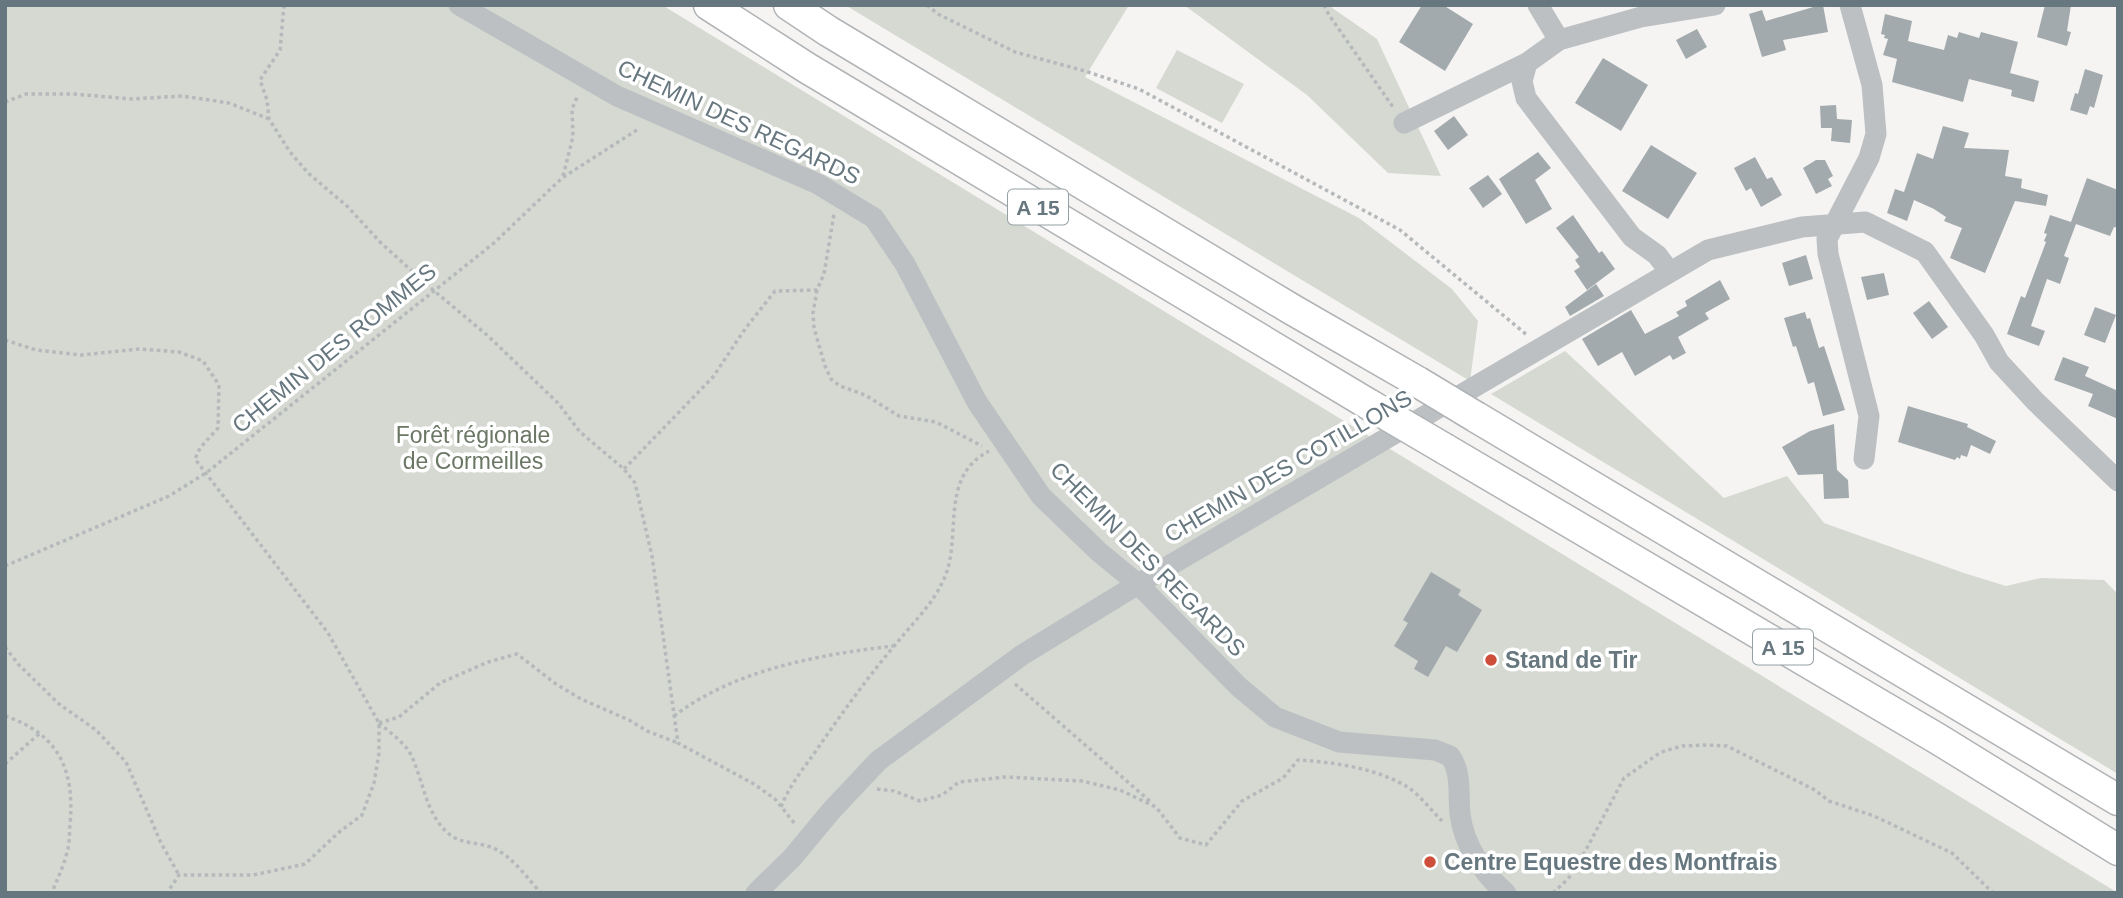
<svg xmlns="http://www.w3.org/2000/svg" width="2123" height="898" font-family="Arial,sans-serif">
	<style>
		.green { fill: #d5d9d1 }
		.building { fill: #a2aaae }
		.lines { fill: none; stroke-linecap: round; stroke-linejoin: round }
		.highway-casing { stroke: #b0b4b6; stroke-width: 33 }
		.path { stroke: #b6b9bb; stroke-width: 3.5; stroke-dasharray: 3.5 3.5; stroke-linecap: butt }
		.minor { stroke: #bcc0c3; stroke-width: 21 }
		.highway { stroke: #fff; stroke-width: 30 }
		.highway-bridge-casing { stroke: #b0b4b6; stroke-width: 33; stroke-linecap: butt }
		.highway-bridge { stroke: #fff; stroke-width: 30 }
		.poi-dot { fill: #cd4e3a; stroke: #fff; stroke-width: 2.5 }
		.labels { text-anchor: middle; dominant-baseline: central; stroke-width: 7; stroke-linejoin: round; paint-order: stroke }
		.shield { fill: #fff; stroke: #95a0a5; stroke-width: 2 }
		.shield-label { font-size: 21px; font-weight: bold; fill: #67777f }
		.street-label { font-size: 23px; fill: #67777f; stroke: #fff }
		.park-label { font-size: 23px; fill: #6b7765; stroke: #fff }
		.poi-label { font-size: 23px; font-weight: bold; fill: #67777f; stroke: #fff; text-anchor: start }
	</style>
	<rect width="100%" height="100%" fill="#f5f4f2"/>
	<path class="green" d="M5,5H662L2118,893H5Z
		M845,5H1129L1085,77L1359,218L1452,289L1478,321L1470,381Z
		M1184,5H1328L1377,39L1441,176L1388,173L1307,95Z
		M1177,50L1244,84L1222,123L1156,88Z
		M1565,351L1724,498L1787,476L1824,523L1964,573L2006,586L2041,578L2104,580L2118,594V774L1491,394Z"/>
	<path class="building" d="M1422,5H1443L1473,24L1445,71L1399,42Z
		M1820,5H1823L1828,32L1783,40L1786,50L1762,57L1749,14L1762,10L1766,21Z
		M2045,5H2071L2067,31L2071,32L2067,46L2037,37Z
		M1885,14L1912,21L1908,41L1944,50L1948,35L1957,38L1959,32L1979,38L1981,32L2018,42L2010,73L2039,81L2034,102L2011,96L2012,90L1969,79L1963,102L1892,82L1897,59L1883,55L1888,39L1884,38L1885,35L1881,34Z
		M1697,29L1707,47L1686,59L1676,40Z
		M1603,58L1648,85L1621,131L1575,103Z
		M2085,69L2103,75L2094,108L2090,106L2087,115L2070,110L2075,93L2078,94Z
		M1836,105L1837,119L1852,120L1850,143L1831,141L1832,128H1821L1820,106Z
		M1454,116L1468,135L1448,150L1434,131Z
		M1943,126L1969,133L1964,148L2009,150L2005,176L2022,179L2021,188L2048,195L2046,206L2015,201L1985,273L1950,258L1962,228L1944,221L1946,217L1934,209L1914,200L1907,221L1887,213L1895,189L1904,192L1917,153L1933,159Z
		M1651,145L1697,173L1668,219L1622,191Z
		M1538,152L1551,168L1535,180L1552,209L1526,224L1499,179Z
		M1755,157L1767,179L1772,177L1782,195L1761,207L1751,188L1746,191L1734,168Z
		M1816,160H1825L1833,176L1828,179L1832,186L1816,194L1803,168Z
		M1488,175L1502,194L1483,208L1469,188Z
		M2087,178L2118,190V228L2114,227L2110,236L2076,224L2064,256L2069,258L2060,284L2047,279L2031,326L2045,331L2039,346L2007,334L2021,296L2025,298L2046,242L2044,241L2047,234L2044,233L2050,215L2071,222Z
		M1573,215L1599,253L1602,251L1615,269L1587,290L1574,271L1580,267L1575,260L1579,257L1556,228Z
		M1806,255L1813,279L1789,286L1782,263Z
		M1884,273L1889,295L1867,300L1861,277Z
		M1720,280L1730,299L1705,313L1709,319L1678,337L1686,353L1673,360L1670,355L1635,376L1622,352L1598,366L1582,339L1631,310L1645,334L1679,316L1676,312L1687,306L1685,301Z
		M1596,284L1604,296L1570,316L1565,307Z
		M1929,301L1948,327L1932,339L1913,313Z
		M2095,307L2116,315L2105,343L2084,335Z
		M1805,312L1807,319L1810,318L1819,348L1824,346L1845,410L1823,416L1814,382L1808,384L1796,346L1793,347L1784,318Z
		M2063,357L2089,367L2085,376L2118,391V419L2088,406L2093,394L2054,380Z
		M1908,406L1968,424L1967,427L1996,441L1990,454L1971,445L1967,457L1961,455L1960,459L1957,457L1955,460L1898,442Z
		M1834,424L1837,470L1848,480L1849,498L1824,499L1823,474L1798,475L1782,447L1810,431Z
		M1431,572L1461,590L1458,595L1482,610L1457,652L1446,646L1428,677L1414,669L1418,661L1394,646L1408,623L1403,620Z"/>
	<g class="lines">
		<g class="highway-casing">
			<path id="highway" d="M709,5L807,68L1370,405
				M789,5L828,31L1293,310L1418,382
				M1476,417L2118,800
				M1445,449L1938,739L2118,850"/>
		</g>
		<path class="path" d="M284,5L280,50L260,80L267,100L269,119L290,152L308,173L348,207L381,243L433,290L487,335L558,403L580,432L624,469L635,483L652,556L678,743L754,784L775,799L795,824
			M927,5L938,14L1015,52L1085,71L1139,89L1400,230L1527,335
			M1324,5L1329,15L1393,107
			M5,102L26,94H73L132,99L182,96L229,103L269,119
			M563,176L573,137L572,109L578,95
			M817,290L813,313L814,328L825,366L831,379L840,386L865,395L899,416L936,422L982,446
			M5,340L36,350L81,355L139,349L179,352L203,361L219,385L218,428L200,448L195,459L328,633L379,723V753L374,783L362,815L338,833L305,864L253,875H179L167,893
			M624,469L713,377L745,329L775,291L817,290L824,274L834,214
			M5,566L169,496L206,473L494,243L562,178L640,128
			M5,647L19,665L59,704L96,730L126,762L161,843L179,875
			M1015,684L1152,803
			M5,716C59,734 75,770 70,825C69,834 70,844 67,852C64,866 57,879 52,893
			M674,716C736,669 818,655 893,646
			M379,723L399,717L440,683L488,662L517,654L556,684L581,699L629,720L647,731L678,743
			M379,723C390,733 406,743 412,757C424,783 426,815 449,834C463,846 484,841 499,851C515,860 528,879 541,893
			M5,764L40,733
			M877,789L894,791L920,801L942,795L959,782L1006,777L1082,781L1120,790L1156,807L1180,838L1206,845L1242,801L1283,778L1298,760C1333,762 1375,768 1406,786C1419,794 1431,810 1442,821
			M781,807C790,784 804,768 818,748C842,713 867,678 895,645C912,624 932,605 943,581C964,539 937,478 989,451
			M1553,893L1568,879L1579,863L1624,778L1661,752L1682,746L1706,745L1727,746L1815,790L1829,801L1874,816L1952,853L1993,893"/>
		<path class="minor" d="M459,5L617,96L818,184L874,218L905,264L977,402L1041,496L1099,552L1138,584L1239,687L1275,717L1339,742L1435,750L1450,756C1462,772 1458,795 1460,814C1464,845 1482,873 1506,893
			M1538,5L1559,40
			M1850,5L1872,85L1876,134L1869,158L1827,239L1828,254L1869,416L1864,459
			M1527,63L1522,81L1526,98L1632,237L1657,255L1670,272
			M1404,123L1527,63L1559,40L1641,17L1715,5
			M756,893L792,858L831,811L878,761L1022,655L1138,584L1708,250L1802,227L1865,222L1925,252L1984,335L1999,362L2035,401L2118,481"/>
		<use href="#highway" class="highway"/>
		<g class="highway-bridge-casing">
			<path id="highway-bridge" d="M1418,382L1476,417
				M1370,405L1445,449"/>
		</g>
		<use href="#highway-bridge" class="highway-bridge"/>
	</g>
	<g class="poi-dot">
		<circle cx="1491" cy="660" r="7"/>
		<circle cx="1430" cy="862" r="7"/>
	</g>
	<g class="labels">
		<g class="shield">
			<rect x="1008" y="189.5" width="60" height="35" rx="5"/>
			<rect x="1753" y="629.5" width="60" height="35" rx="5"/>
		</g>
		<g class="shield-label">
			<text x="1038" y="207">A 15</text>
			<text x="1783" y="647">A 15</text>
		</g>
		<g class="street-label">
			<text transform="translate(739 122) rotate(25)">CHEMIN DES REGARDS</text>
			<text transform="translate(334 348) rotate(-39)">CHEMIN DES ROMMES</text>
			<text transform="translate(1288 466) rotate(-30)">CHEMIN DES COTILLONS</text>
			<text transform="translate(1148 559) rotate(45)">CHEMIN DES REGARDS</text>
		</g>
		<g class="park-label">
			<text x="473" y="435">Forêt régionale<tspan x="473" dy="26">de Cormeilles</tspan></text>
		</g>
		<g class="poi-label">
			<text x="1505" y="660">Stand de Tir</text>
			<text x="1444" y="862">Centre Equestre des Montfrais</text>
		</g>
	</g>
	<rect width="2123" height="898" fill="none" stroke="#67777f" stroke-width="14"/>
</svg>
